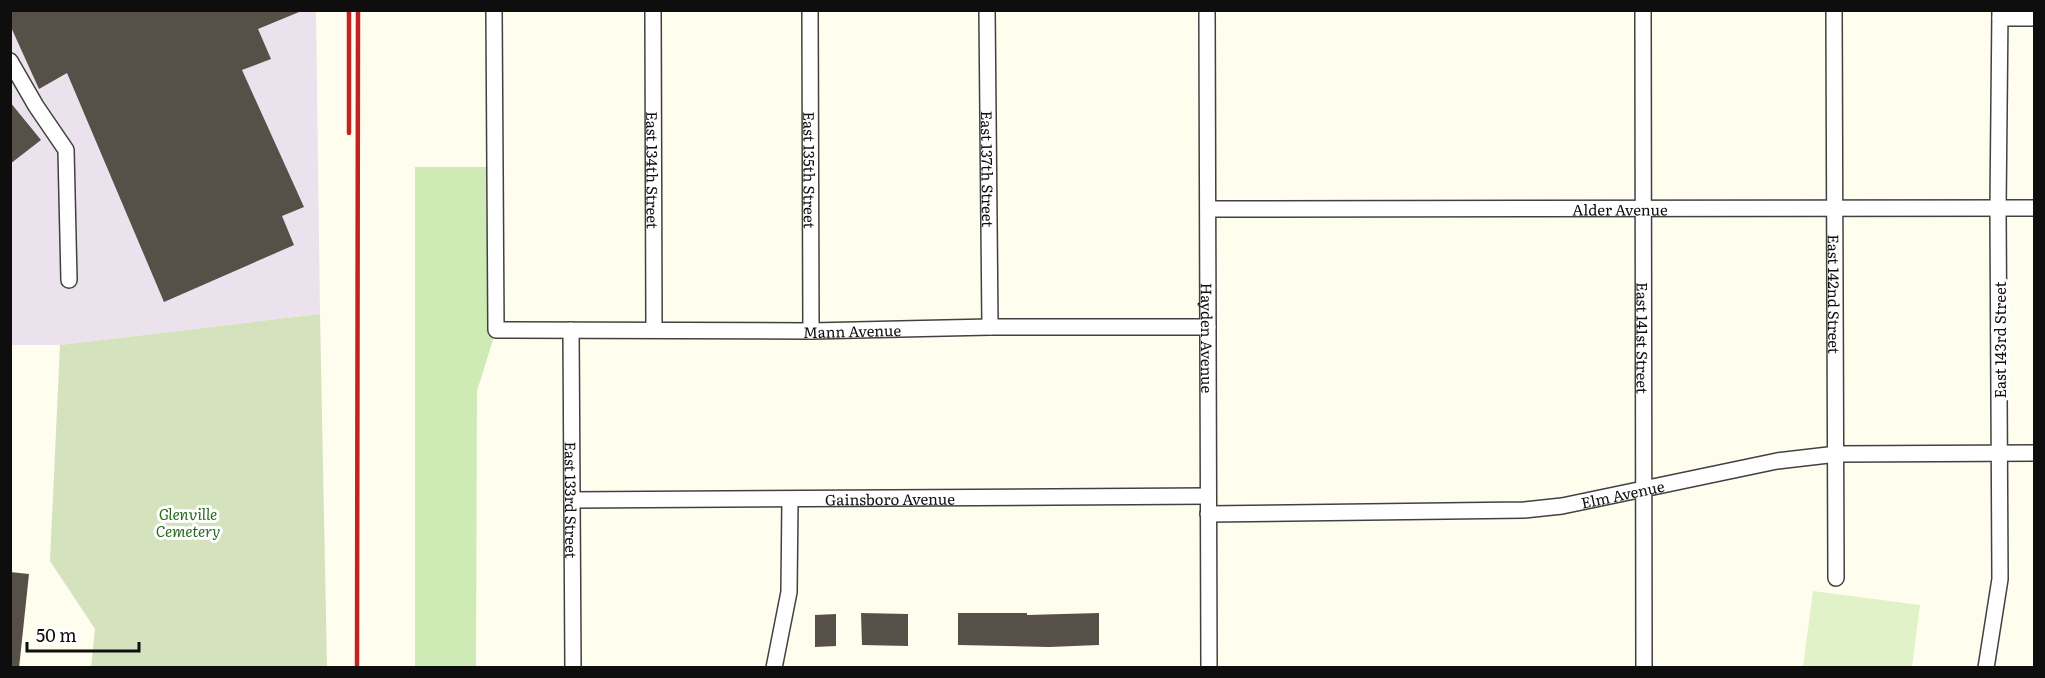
<svg xmlns="http://www.w3.org/2000/svg" width="2045" height="678" font-family="Literata,serif">
	<style>
		.industrial { fill: #ece2ed }
		.green { fill: #ceebb6 }
		.cemetery { fill: #d4e2be }
		.pitch { fill: #e1f2c8 }
		.building { fill: #575049 }
		.lines { fill: none; stroke-linecap: round; stroke-linejoin: round }
		.minor-casing { stroke: #414141; stroke-width: 18 }
		.minor { stroke: #fff; stroke-width: 15 }
		.rail { stroke: #c32320; stroke-width: 4.5 }
		.labels { text-anchor: middle; dominant-baseline: central; stroke-width: 6; stroke-linejoin: round; paint-order: stroke }
		.street-label { font-size: 15px; fill: #0e0e0e; stroke: #fff }
		.park-label { font-size: 15px; font-style: italic; fill: #26681b; stroke: #fff }
	</style>
	<rect width="100%" height="100%" fill="#fffdee"/>
	<path class="industrial" d="M10,11H316L320,314L60,345H11Z"/>
	<path class="green" d="M415,167H495L496,330L477,391L476,667H415Z"/>
	<path class="cemetery" d="M320,314L327,667H91L95,629L50,561L60,345Z"/>
	<path class="pitch" d="M1813,591L1920,605L1912,667H1803Z"/>
	<path class="building" d="M10,10H304L258,29L271,59L242,70L304,207L282,216L294,245L164,302L67,73L39,89L10,25Z
		M10,102L41,140L10,164Z
		M10,572L29,574L19,668H10Z
		M861,613L908,614V646L862,645Z
		M958,613H1027V615L1099,613V645L1049,647L958,645Z
		M836,614V646L815,647V615Z"/>
	<g class="lines">
		<g class="minor-casing">
			<g id="minor">
				<path id="s1" d="M494,10L496,330L811,331L990,327H1208"/>
				<path id="s2" d="M653,10L654,330"/>
				<path id="s3" d="M810,10L811,331"/>
				<path id="s4" d="M987,10L990,327"/>
				<path id="s5" d="M1207,10L1209,668"/>
				<path id="s6" d="M1643,10L1644,668"/>
				<path id="s7" d="M1834,10L1836,578"/>
				<path d="M2000,18H2034"/>
				<path d="M10,61L36,106L66,150L69,280"/>
				<path id="s8" d="M1208,209L2034,208"/>
				<path id="s9" d="M571,330L573,668"/>
				<path id="s10" d="M572,500L1208,496"/>
				<path id="s11" d="M1208,514L1524,510L1562,506L1777,461L1837,454L2034,453"/>
				<path d="M774,668L789,592L790,500"/>
				<path d="M1986,668L2000,579L1998,208L2000,10"/>
			</g>
		</g>
		<use href="#minor" class="minor"/>
		<path class="rail" d="M349,133V10
			M357,668L358,10"/>
	</g>
	<g class="labels">
		<g class="street-label">
			<text stroke="none"><textPath href="#s4" startOffset="159">East 137th Street</textPath></text>
			<text stroke="none"><textPath href="#s2" startOffset="160">East 134th Street</textPath></text>
			<text stroke="none"><textPath href="#s3" startOffset="160">East 135th Street</textPath></text>
			<text stroke="none"><textPath href="#s8" startOffset="412">Alder Avenue</textPath></text>
			<text stroke="none"><textPath href="#s7" startOffset="284">East 142nd Street</textPath></text>
			<text stroke="none"><textPath href="#s1" startOffset="676">Mann Avenue</textPath></text>
			<text stroke="none"><textPath href="#s5" startOffset="328">Hayden Avenue</textPath></text>
			<text stroke="none"><textPath href="#s6" startOffset="328">East 141st Street</textPath></text>
			<text transform="translate(1999 340) rotate(-90)">East 143rd Street</text>
			<text stroke="none"><textPath href="#s11" startOffset="416">Elm Avenue</textPath></text>
			<text stroke="none"><textPath href="#s9" startOffset="170">East 133rd Street</textPath></text>
			<text stroke="none"><textPath href="#s10" startOffset="318">Gainsboro Avenue</textPath></text>
		</g>
		<g class="park-label">
			<text x="188" y="513">Glenville<tspan x="188" dy="17">Cemetery</tspan></text>
		</g>
	</g>
	<rect width="2045" height="678" fill="none" stroke="#0e0e0e" stroke-width="24"/>
	<path d="M27 642v9h112v-9" fill="none" stroke="#0e0e0e" stroke-width="3"/>
	<text x="36" y="642" font-size="18" fill="#0e0e0e" stroke="#ffffff" stroke-width="4.5" paint-order="stroke">50 m</text>
</svg>
